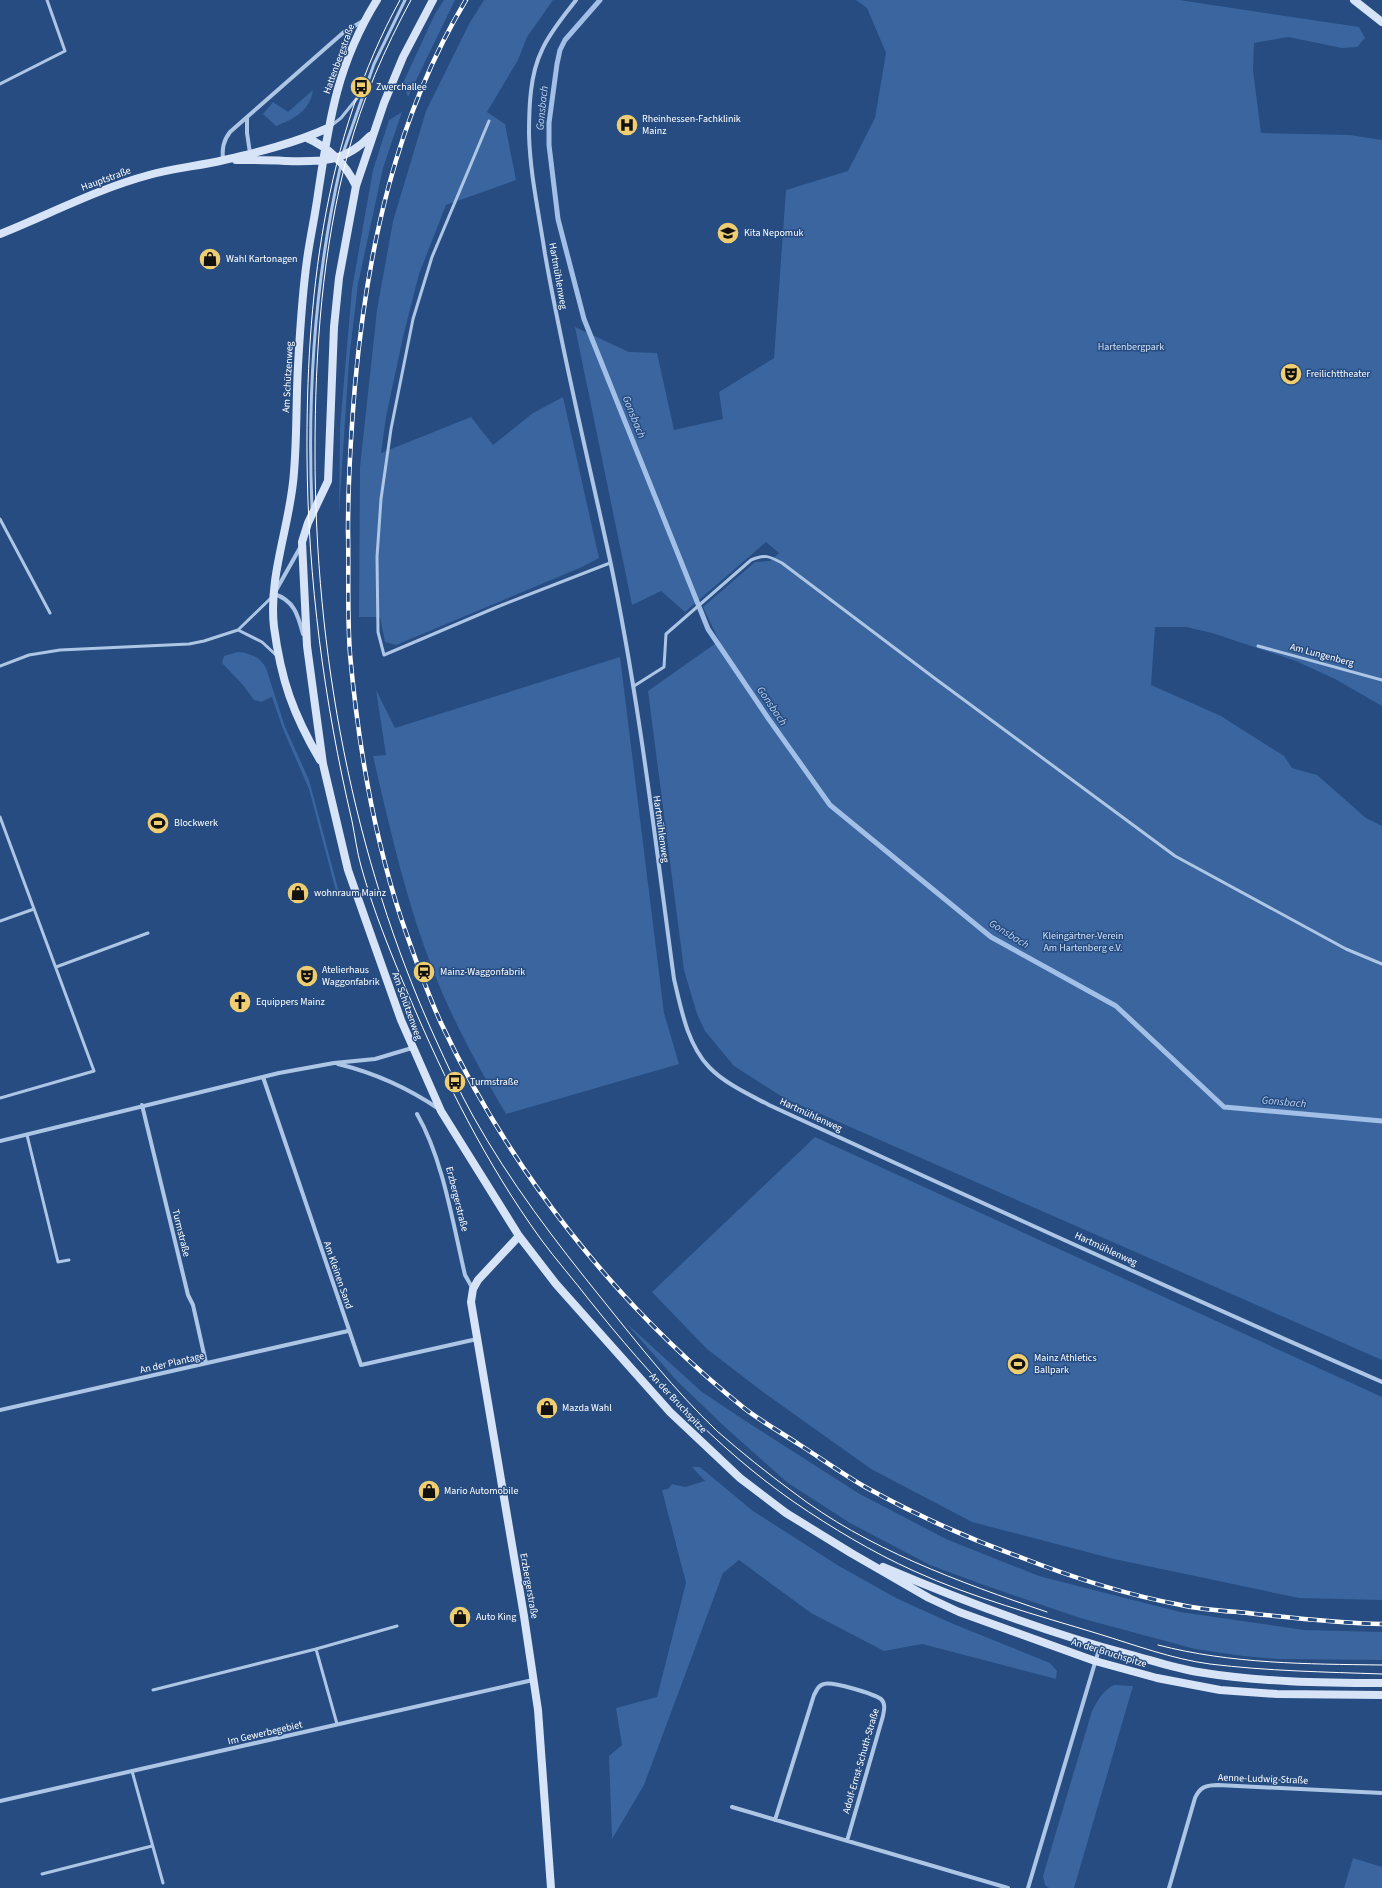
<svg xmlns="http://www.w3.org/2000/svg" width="1382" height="1888" font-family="'Source Sans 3',sans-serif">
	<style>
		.green { fill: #3a659e }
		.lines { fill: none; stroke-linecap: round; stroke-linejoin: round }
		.stream { stroke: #a2c0e7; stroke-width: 5 }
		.lane { stroke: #adc6e6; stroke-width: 3 }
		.street { stroke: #adc6e6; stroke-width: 4 }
		.secondary { stroke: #d7e3f6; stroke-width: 8 }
		.tram { stroke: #fff; stroke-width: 1 }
		.rail-casing { stroke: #fff; stroke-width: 4.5 }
		.rail { stroke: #264c81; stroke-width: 3; stroke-dasharray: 9; stroke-linecap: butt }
		.labels { text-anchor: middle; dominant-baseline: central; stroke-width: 3; stroke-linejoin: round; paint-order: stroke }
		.street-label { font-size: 10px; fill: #fff; stroke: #264c81 }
		.poi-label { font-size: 10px; fill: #fff; stroke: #264c81; text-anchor: start }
		.park-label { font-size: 10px; fill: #d0e0f5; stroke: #264c81 }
		.water-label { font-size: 11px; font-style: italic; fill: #b9d0ee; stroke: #264c81 }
	</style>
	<rect width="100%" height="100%" fill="#264c81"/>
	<path class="green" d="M444,0H455L408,97L403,83L435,14Z
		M484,0H553L527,37L518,60L487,112L505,124L516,180L446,205L419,274L403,337L386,417L381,453L471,417L493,445L533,413L563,397L599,558L582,567L396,645L385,642L380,617H359L360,467L377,310L393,221L426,111L469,24Z
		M856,0H1179L1359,27L1365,38L1357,47L1342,48L1288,37L1254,43L1253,70L1261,133L1350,135L1382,140V706L1335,679L1296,661L1212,633L1186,627H1155L1151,685L1221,716L1284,756L1292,768L1317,775L1366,818L1382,826V1360L784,1098L734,1066L705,1031L697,1014L684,970L648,691L719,641L703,607L755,562L770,561L779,553L766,542L685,612L661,591L632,605L575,327L629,352L657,353L674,430L723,419L719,392L774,358L786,190L848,171L875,118L886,53L867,8Z
		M313,90C310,111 294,119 276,126L263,114L273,102L288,112Z
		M402,112L383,168L358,284L349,360L339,514L340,427L352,289L373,170L389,120Z
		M238,652C250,653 260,657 266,668L285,727L309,780L340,896L337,895L309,789L283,729L272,697L261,702L254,700L242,684L222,663L224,656Z
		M620,657L664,1013L679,1064L506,1114C479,1068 452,1020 433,970C406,901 390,829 373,756L386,755L376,690L395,728Z
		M815,1137L1382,1397V1600L1299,1598L1114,1559L972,1522L871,1469L763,1392L707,1349L652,1292Z
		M625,1322L702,1392L744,1420L858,1493L946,1539L1039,1576L1180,1612L1304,1630L1382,1632V1660L1278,1659L1243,1656L1195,1649L1080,1618L984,1585L930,1565L850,1523L788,1483L725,1427L678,1382Z
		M692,1467H700L753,1511L839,1566L896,1598L951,1623L1050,1663L1057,1671L1056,1679L922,1644L884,1651L811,1613L739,1560L723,1573L644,1785L612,1839L609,1756L622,1745L616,1708L657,1697L686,1583L662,1490L668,1489L672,1484L685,1487L705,1481Z
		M1114,1685L1133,1686L1074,1888H1049L1045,1885L1043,1876L1092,1711C1098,1700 1103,1690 1114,1685Z
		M1353,1858L1382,1867V1888H1344Z"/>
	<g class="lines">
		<path class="stream" d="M600,0L565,40L560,50L557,64L549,123V145L558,219L584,319L708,629L768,718L830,805L991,937L1116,1006L1224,1107L1382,1121"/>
		<path class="lane" d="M0,84L65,51L47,0
			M489,121L432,257L413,319L391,429L381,499L377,557L378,632L384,655L497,607L610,563
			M332,125L341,118L362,92
			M343,153L374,64L405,0
			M312,508C307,393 315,278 341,164
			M0,519L50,613
			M238,630L262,642L276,655
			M1258,646L1382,680
			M0,666L29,655L60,650L189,644L204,641L238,630L272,597
			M634,686L664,667L666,634L751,560C765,554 769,556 782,563L933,677L1175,856L1346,949L1382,964
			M0,817L94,1071L0,1098
			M0,921L34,909
			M56,967L148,933
			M27,1135L58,1262L69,1260
			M316,1649L397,1626
			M153,1690L316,1649L337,1724
			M132,1771L163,1883
			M42,1874L152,1846"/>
		<path class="street" d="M576,0C564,16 550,32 542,50C530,74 529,107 529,134C530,174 539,214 545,254C563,357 588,458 610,560C639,698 655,839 674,979C681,1008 687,1044 709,1067C724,1083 750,1095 769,1105C973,1199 1177,1292 1382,1382
			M247,117V133L250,153
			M223,160C222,149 223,141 230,132L344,32L363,21
			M301,546L274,594C294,600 298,615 303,634
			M338,1064C375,1073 408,1088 439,1109
			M263,1077L361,1365L477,1339
			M142,1105L188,1295L193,1305L206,1363
			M417,1114C443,1159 453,1224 465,1275L473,1289
			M0,1141L279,1073L334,1063L375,1059L412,1048
			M0,1410L348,1331
			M0,1801L533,1680
			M732,1807L1008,1888
			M775,1820L814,1695C817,1690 818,1685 824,1684C832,1681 874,1694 881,1699C886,1704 884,1710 883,1716L847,1841
			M1028,1888L1100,1646
			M1169,1888L1195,1798C1200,1787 1206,1785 1218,1785L1382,1793"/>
		<path class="secondary" d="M433,0L403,57L384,103L356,186L339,278L334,327L328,481L308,523L302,542L307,646L323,764L348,870L401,1020L441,1111L519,1236L556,1284L670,1412L740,1478L786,1513L851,1553L929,1598L959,1612L1095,1661L1157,1678L1220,1690L1277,1694L1382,1695
			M1354,0L1382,22
			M307,138C330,148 345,163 356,186
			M236,160C252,160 269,160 285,161C320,162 345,163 370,136
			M0,234C50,214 97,189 149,175C174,168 199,166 224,160C259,152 295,143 328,128
			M320,760C293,714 281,680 274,627C268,575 291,523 294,472C297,436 296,401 298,366C300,330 302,295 307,260C310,238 315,216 318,194C329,121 337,64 377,0
			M519,1236L478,1280L473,1289L471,1302L524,1616L538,1710L551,1888
			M883,1567C963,1601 1044,1632 1128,1654C1151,1660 1174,1668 1198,1672C1259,1682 1321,1683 1382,1683"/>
		<path class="tram" d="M400,0C323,140 306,300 307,457C308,580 324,701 352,821C355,836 357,852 361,866C373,910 391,954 409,996C445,1081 486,1163 540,1238C556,1260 574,1280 590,1301C650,1376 715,1447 794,1502C832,1528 872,1552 914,1571C973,1598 1037,1615 1099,1634C1135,1645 1172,1659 1210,1664C1267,1671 1325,1672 1382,1674
			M411,0C385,48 362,100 348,153C322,250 315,352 315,452C315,652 352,855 435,1038C447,1064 459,1091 473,1116C510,1182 555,1241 602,1299C638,1344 675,1391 717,1431C741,1452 767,1473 793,1492C867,1549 959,1582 1047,1612
			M1158,1645C1232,1664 1306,1664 1382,1665"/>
		<g class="rail-casing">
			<path id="rail" d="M466,0C396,116 367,251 355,385C351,433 348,482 348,531C349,572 347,613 350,654C358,743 373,833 401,918C413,953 426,990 441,1023C511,1172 616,1305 744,1408C762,1422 782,1433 800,1445C822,1459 844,1475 867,1488C916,1515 967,1538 1020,1557C1071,1577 1127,1595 1181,1605C1203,1610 1226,1611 1248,1613C1293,1618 1337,1623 1382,1624"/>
		</g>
		<use href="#rail" class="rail"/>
	</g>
	<defs>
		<g id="bus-disc" transform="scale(1.15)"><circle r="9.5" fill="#efce72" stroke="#264c81"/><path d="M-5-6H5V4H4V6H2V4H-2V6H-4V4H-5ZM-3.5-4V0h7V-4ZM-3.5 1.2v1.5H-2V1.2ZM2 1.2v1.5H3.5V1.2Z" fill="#111"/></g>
		<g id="hospital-disc" transform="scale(1.15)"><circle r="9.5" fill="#efce72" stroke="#264c81"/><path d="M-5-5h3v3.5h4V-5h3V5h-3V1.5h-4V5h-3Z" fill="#111"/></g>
		<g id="school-disc" transform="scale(1.15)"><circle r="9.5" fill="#efce72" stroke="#264c81"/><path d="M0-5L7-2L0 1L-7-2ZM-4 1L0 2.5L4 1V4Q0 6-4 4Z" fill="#111"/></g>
		<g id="shop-disc" transform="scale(1.15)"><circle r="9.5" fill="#efce72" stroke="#264c81"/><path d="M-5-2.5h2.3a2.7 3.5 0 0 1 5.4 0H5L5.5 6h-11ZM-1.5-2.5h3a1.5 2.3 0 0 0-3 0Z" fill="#111"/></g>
		<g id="theatre-disc" transform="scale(1.15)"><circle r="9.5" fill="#efce72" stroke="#264c81"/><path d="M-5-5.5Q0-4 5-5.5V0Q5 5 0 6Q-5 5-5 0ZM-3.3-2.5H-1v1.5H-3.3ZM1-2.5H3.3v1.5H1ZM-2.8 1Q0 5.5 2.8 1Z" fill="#111"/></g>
		<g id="stadium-disc" transform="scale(1.15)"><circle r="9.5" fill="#efce72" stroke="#264c81"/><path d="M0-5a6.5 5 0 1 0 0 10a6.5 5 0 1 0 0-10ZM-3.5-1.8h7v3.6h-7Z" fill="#111"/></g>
		<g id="station-disc" transform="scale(1.15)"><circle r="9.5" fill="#efce72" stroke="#264c81"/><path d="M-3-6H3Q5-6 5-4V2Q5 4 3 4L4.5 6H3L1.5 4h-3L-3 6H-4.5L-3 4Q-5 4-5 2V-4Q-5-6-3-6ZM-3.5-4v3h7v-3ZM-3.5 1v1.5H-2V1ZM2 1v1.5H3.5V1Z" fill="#111"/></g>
		<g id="church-disc" transform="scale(1.15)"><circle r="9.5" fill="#efce72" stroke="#264c81"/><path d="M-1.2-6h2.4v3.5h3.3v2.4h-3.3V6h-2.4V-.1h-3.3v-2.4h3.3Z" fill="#111"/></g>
	</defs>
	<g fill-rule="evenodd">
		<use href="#bus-disc" x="361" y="87"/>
		<use href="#hospital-disc" x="627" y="125"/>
		<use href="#school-disc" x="728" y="233"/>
		<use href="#shop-disc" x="210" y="259"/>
		<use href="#theatre-disc" x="1291" y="374"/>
		<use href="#stadium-disc" x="158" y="823"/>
		<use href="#shop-disc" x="298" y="893"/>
		<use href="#station-disc" x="424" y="972"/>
		<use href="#theatre-disc" x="307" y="976"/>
		<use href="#church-disc" x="240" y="1002"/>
		<use href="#bus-disc" x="455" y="1082"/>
		<use href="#stadium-disc" x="1018" y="1364"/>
		<use href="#shop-disc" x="547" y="1408"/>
		<use href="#shop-disc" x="429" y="1491"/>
		<use href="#shop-disc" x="460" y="1617"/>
	</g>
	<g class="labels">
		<g class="street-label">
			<text transform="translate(339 59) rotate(-70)">Hattenbergstraße</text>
			<text transform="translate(106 179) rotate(-20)">Hauptstraße</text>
			<text transform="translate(558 276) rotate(80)">Hartmühlenweg</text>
			<text transform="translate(288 377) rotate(-87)">Am Schützenweg</text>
			<text transform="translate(1322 655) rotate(15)">Am Lungenberg</text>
			<text transform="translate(661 829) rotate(82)">Hartmühlenweg</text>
			<text transform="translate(407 1006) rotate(70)">Am Schützenweg</text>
			<text transform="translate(811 1115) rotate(25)">Hartmühlenweg</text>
			<text transform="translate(457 1199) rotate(76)">Erzbergerstraße</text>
			<text transform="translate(181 1233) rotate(76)">Turmstraße</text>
			<text transform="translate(1106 1249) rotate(25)">Hartmühlenweg</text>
			<text transform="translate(338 1275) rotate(71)">Am Kleinen Sand</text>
			<text transform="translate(172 1363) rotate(-13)">An der Plantage</text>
			<text transform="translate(678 1403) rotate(47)">An der Bruchspitze</text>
			<text transform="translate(529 1586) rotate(80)">Erzbergerstraße</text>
			<text transform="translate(1109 1653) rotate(17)">An der Bruchspitze</text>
			<text transform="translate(265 1733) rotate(-13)">Im Gewerbegebiet</text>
			<text transform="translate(861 1761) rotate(-74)">Adolf-Ernst-Schuth-Straße</text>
			<text transform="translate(1263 1779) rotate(2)">Aenne-Ludwig-Straße</text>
		</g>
		<g class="poi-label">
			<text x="376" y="87">Zwerchallee</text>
			<text x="642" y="119">Rheinhessen-Fachklinik<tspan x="642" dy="12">Mainz</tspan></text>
			<text x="744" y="233">Kita Nepomuk</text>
			<text x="226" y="259">Wahl Kartonagen</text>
			<text x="1306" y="374">Freilichttheater</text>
			<text x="174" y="823">Blockwerk</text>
			<text x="314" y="893">wohnraum Mainz</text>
			<text x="322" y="970">Atelierhaus<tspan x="322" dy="12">Waggonfabrik</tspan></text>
			<text x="440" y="972">Mainz-Waggonfabrik</text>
			<text x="256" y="1002">Equippers Mainz</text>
			<text x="470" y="1082">Turmstraße</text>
			<text x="1034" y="1358">Mainz Athletics<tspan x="1034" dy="12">Ballpark</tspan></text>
			<text x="562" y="1408">Mazda Wahl</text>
			<text x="444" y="1491">Mario Automobile</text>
			<text x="476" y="1617">Auto King</text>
		</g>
		<g class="park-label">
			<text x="1131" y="347">Hartenbergpark</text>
			<text x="1083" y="936">Kleingärtner-Verein<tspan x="1083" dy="12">Am Hartenberg e.V.</tspan></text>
		</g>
		<g class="water-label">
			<text transform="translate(542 108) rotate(-84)">Gonsbach</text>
			<text transform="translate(634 417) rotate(68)">Gonsbach</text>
			<text transform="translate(772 706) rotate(56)">Gonsbach</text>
			<text transform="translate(1009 934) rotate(32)">Gonsbach</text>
			<text transform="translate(1284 1102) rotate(5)">Gonsbach</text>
		</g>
	</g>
</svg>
